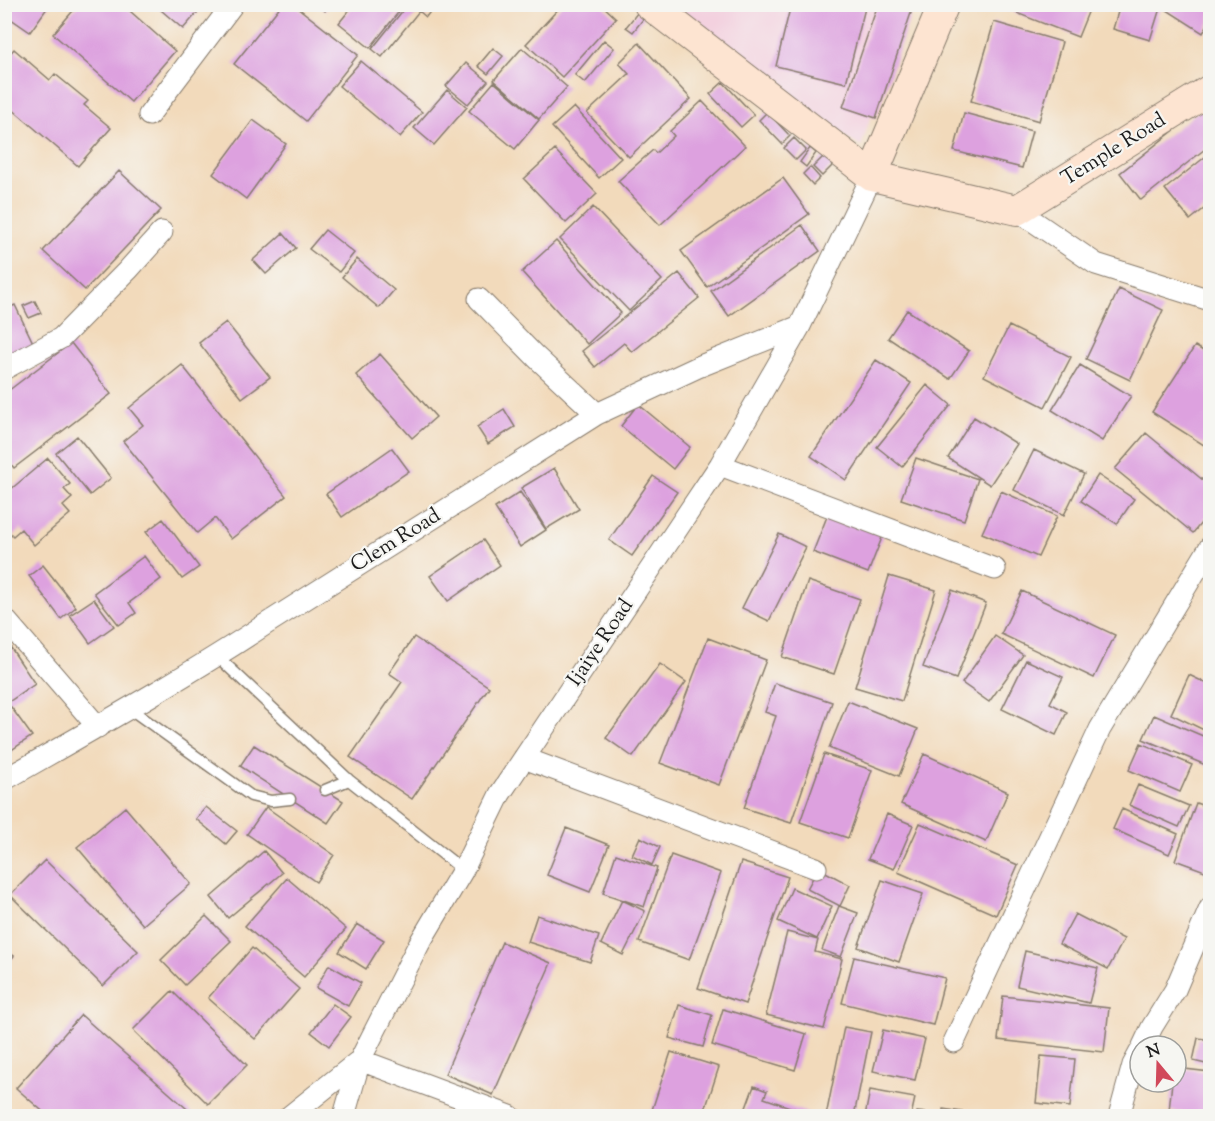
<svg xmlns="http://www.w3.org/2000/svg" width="1215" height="1121" font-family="'Sorts Mill Goudy',serif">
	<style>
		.built { fill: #f3cfde }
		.building { fill: #dda1df }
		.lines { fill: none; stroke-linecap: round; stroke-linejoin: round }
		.lane-casing { stroke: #877b6c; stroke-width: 13 }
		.street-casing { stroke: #877b6c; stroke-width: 23 }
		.secondary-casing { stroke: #877b6c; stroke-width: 32 }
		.lane { stroke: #fff; stroke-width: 10 }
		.street { stroke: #fff; stroke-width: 21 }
		.secondary { stroke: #fde4d1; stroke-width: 30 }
		.labels { text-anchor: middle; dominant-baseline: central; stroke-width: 4.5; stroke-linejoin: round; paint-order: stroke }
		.street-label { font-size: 21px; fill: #1c1c1c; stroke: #f6f6f2 }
	</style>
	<rect width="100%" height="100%" fill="#f6f6f2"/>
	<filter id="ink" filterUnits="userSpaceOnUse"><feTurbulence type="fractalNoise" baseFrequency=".0167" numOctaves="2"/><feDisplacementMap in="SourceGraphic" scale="12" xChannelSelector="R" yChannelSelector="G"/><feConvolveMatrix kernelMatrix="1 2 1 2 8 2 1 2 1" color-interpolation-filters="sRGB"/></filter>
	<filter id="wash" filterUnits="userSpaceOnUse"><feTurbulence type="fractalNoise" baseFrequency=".008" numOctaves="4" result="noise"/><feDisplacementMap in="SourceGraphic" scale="24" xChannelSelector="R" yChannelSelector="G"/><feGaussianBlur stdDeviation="1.35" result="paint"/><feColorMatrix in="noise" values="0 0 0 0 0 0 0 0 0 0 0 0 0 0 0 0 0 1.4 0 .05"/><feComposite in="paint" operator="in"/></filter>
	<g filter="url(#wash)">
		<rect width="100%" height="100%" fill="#f2dabb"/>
		<path class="built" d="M675,5H906L861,147L795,103Z"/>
		<g id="blocks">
			<path class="building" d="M4,4H50L30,32L4,14Z
				M79,4H122L175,51L131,102L53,34Z
				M154,4H205L183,29Z
				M282,4H293L358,55L306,121L234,64Z
				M317,4H330L325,11Z
				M350,4H405L370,48L339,23L352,7Z
				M408,4H436L426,17L419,11L382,57L372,49Z
				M563,4H601L616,18L562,77L526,44Z
				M791,4H866L846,83L776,66Z
				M878,4H914L876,118L843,107Z
				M1006,4H1076L1089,10L1078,37L1004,8Z
				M1170,4H1210V21L1203,33L1167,10Z
				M1120,5H1161L1150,40L1113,29Z
				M638,12L644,18L633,32L626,27Z
				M994,22L1062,42L1039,121L971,101Z
				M604,40L614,48L585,83L575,75Z
				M639,43L691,99L629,157L587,113L629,74L619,63Z
				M493,48L503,56L488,74L478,66Z
				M522,48L567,87L539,119L494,80Z
				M14,49L50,80L55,74L88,101L84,105L111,128L78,166L4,102V60Z
				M361,61L422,112L400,137L339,86Z
				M466,63L488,81L468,104L446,86Z
				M494,82L539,120L515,149L469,111Z
				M723,82L754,115L741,127L710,94Z
				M447,90L467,107L434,145L414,128Z
				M702,101L745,146L660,225L618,181L653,150L656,153L674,136L670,131Z
				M1210,102V145L1141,200L1120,173Z
				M574,107L621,158L599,178L552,127Z
				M767,112L790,136L782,144L759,120Z
				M964,113L1032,131L1022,168L954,151Z
				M253,120L286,144L246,199L213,174Z
				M794,138L806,150L796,160L784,148Z
				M810,148L816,153L806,167L800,162Z
				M555,150L597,194L566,223L524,179Z
				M827,153L836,162L822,176L813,167Z
				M1210,153V204L1190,220L1165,189Z
				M810,167L820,178L813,185L803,174Z
				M119,171L161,210L85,290L43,251Z
				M783,178L809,214L707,287L681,251Z
				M593,207L662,280L629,311L560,239Z
				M802,225L820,251L729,316L711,291Z
				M325,230L354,253L339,272L309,249Z
				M283,233L296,248L266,274L253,260Z
				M556,241L621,313L587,344L522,272Z
				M357,259L394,290L379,308L342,277Z
				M679,273L699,298L632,352L624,343L595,367L582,351Z
				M1119,289L1163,310L1130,380L1086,359Z
				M35,301L41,313L29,318L23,306Z
				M15,305L36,349L4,365V310Z
				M907,310L969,351L950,379L888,338Z
				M226,322L270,377L242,398L199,343Z
				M1009,326L1071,357L1045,407L984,376Z
				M71,343L111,394L14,468L4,456V394Z
				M1195,346L1210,355V449L1152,412Z
				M380,354L436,417L412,438L356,375Z
				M876,360L911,383L846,480L811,456Z
				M182,365L286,496L231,539L215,518L197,533L123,441L143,425L129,408Z
				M1080,365L1131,396L1102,441L1052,410Z
				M927,385L951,405L902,467L877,447Z
				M638,404L690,447L673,469L621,426Z
				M504,409L515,427L488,444L477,427Z
				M974,417L1017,444L990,485L948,458Z
				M1146,433L1210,486V512L1193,533L1115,469Z
				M77,436L111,478L90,495L56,453Z
				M392,448L409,471L342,517L326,494Z
				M1034,450L1084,474L1064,515L1014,490Z
				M48,458L70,484L64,489L72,498L63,506L70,514L34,545L21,529L13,536L4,527V510L9,506L4,502V495Z
				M916,458L978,479L964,520L901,499Z
				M554,468L579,509L546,529L521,488Z
				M1098,475L1134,499L1117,524L1081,501Z
				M653,476L677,492L632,556L609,540Z
				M1001,491L1057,516L1038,557L982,533Z
				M520,492L546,530L520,547L495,508Z
				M828,514L883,535L868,573L813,552Z
				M163,519L199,567L182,579L146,532Z
				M779,534L806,547L769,621L742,608Z
				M483,540L500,565L448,601L430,576Z
				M144,556L161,579L129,603L136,613L119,625L94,593Z
				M43,565L76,607L61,619L29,576Z
				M889,576L936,590L902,701L855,687Z
				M808,581L860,599L834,674L782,657Z
				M952,590L986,603L956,679L923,667Z
				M1022,591L1115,635L1094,678L1001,634Z
				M94,599L114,626L90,643L70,615Z
				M995,636L1023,655L989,702L962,683Z
				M414,637L489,687L412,799L350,757L402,682L389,673Z
				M708,638L766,660L719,785L660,763Z
				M11,648L35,684L4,705V652Z
				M1026,660L1063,677L1050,703L1067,712L1056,735L1002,709Z
				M660,664L686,682L633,757L606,738Z
				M1189,675L1210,685V733L1171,714Z
				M775,683L832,702L791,823L744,808L776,716L765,712Z
				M848,701L918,729L899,776L829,748Z
				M11,707L32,736L4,755V712Z
				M1154,715L1210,739V761L1208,766L1143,739Z
				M1141,743L1192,765L1180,792L1129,770Z
				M254,745L343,801L328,823L240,766Z
				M824,754L872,770L848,838L800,822Z
				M924,754L1008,792L986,842L901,804Z
				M1138,785L1189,806L1179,827L1129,805Z
				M1196,803L1210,808V873L1175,860Z
				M125,807L191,884L143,925L77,847Z
				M206,807L237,831L226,844L196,819Z
				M266,807L334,855L316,882L247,834Z
				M1122,809L1178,834L1169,854L1113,829Z
				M887,814L913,825L894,869L868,859Z
				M920,823L1018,865L996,915L898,872Z
				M566,828L609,845L590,892L547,875Z
				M640,837L660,847L652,865L632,855Z
				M264,851L282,873L228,918L211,897Z
				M616,854L657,868L644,907L603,893Z
				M671,855L721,873L689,960L639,942Z
				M45,860L138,951L103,986L10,895Z
				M741,862L788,877L745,1004L698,988Z
				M818,868L850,885L840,906L807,889Z
				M287,878L346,929L304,977L245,926Z
				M882,880L923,894L899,962L858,947Z
				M792,888L832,906L817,939L778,921Z
				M622,900L645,911L623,955L601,944Z
				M839,906L858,913L841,957L822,950Z
				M1075,914L1124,939L1108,969L1059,944Z
				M537,915L599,936L590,962L528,942Z
				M206,916L231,941L185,985L161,960Z
				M357,924L384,940L366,969L339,952Z
				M787,932L818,940L815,952L842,959L824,1029L766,1015Z
				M502,942L551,963L493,1095L445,1074Z
				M252,948L299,989L255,1039L208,998Z
				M4,949L14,956L4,967Z
				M1025,951L1098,968L1089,1003L1017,986Z
				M854,957L945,978L933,1025L842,1003Z
				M329,965L361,983L348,1006L316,988Z
				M172,991L247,1065L208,1104L133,1030Z
				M1003,996L1109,1008L1104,1052L998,1040Z
				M333,1004L351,1017L329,1046L311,1032Z
				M679,1005L712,1015L703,1047L669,1038Z
				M723,1009L806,1034L795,1070L712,1045Z
				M81,1015L195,1116H48L16,1088Z
				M844,1027L871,1032L854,1116H826Z
				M883,1030L925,1039L915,1080L873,1071Z
				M1198,1038L1210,1040V1065L1193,1061Z
				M671,1052L719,1067L703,1116H650Z
				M1041,1056L1075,1059L1070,1107L1036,1103Z
				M1176,1068L1210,1072V1115L1169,1111L1172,1082H1176Z
				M754,1086L767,1091L764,1098L807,1113L806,1116H743Z
				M870,1090L915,1098L911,1116H865Z
				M943,1109L968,1113V1116H942Z
				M917,1112L937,1114V1116H916Z
				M973,1113L1007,1115V1116H973Z"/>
		</g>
	</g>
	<g filter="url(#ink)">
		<use href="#blocks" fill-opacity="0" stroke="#877b6c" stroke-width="1.5"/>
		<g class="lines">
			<g class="lane-casing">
				<path id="lane" d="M217,656L349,780L463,870
					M129,708L251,796L271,801L290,799
					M325,790L349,780"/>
			</g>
			<g class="street-casing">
				<path id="street" d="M149,115L233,4
					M1017,210L1096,264L1210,300
					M479,299L536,357L597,414
					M4,369L61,338L128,270L162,232
					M720,465L995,569
					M4,618L98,727
					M524,758L816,868
					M4,780C93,729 181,680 266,624L597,414L698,367L800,326
					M954,1042L1100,729L1210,547
					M1143,1046L1152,1027L1175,990L1210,908
					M290,1116L360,1060L510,1116
					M344,1116L360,1060L419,944L463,870L500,794L720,465L800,326L872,176
					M1119,1116L1133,1065L1140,1052"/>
			</g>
			<g class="secondary-casing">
				<path id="secondary" d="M649,4L872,176L1017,210L1210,90
					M872,176L944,4"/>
			</g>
			<use href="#lane" class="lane"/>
			<use href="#street" class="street"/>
			<use href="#secondary" class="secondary"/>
		</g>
	</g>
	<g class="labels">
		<g class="street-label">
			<text transform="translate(1114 150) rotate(-32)">Temple Road</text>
			<text transform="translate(396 541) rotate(-32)">Clem Road</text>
			<text transform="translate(601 643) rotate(-56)">Ijaiye Road</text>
		</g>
	</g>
	<rect width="1215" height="1121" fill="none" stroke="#f6f6f2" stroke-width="24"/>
	<g transform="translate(1158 1064) rotate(341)"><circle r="28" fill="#f6f6f2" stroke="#9f9f9c" stroke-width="1.5"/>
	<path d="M0-4.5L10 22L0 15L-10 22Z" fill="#d1495b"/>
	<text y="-9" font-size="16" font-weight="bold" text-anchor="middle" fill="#1c1c1c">N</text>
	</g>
</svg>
